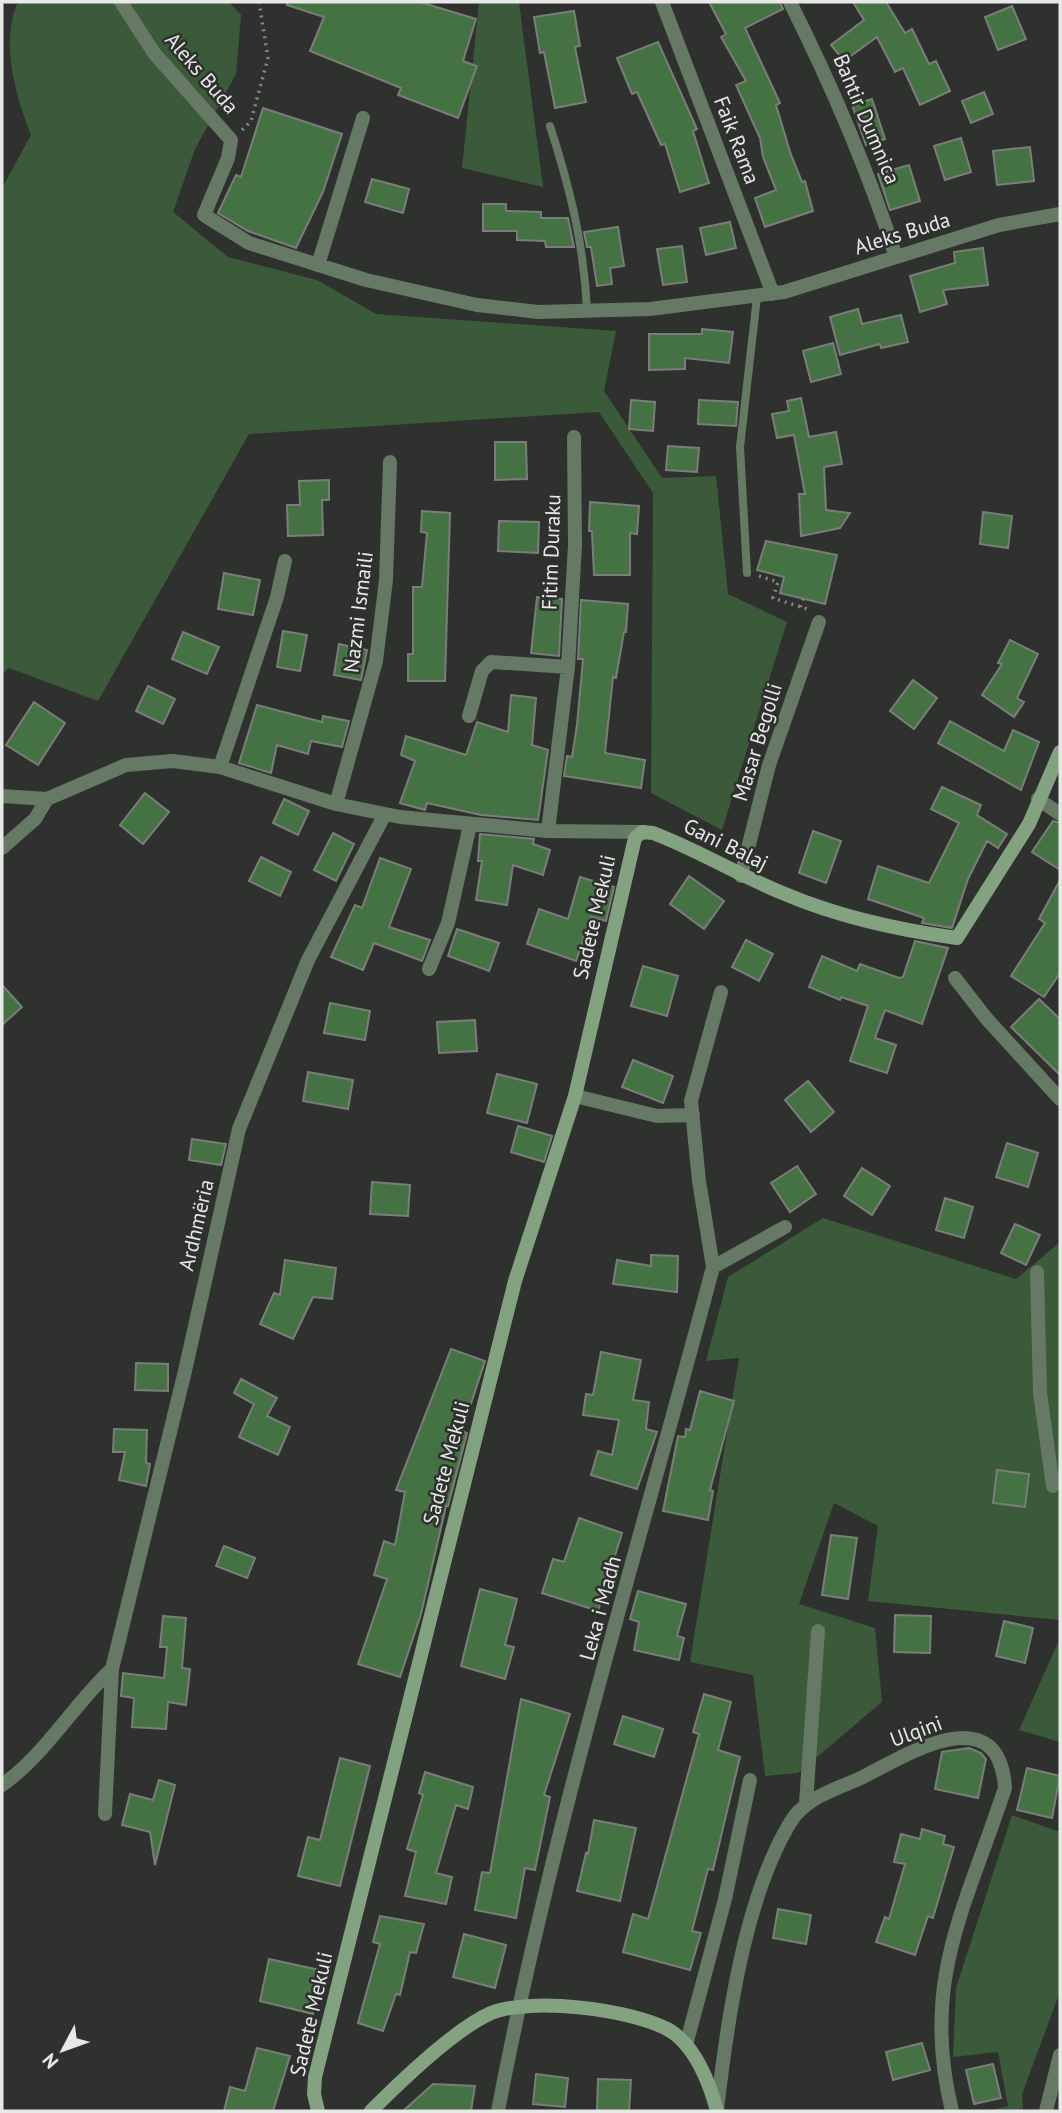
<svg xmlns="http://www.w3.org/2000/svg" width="1062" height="2113" font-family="'PT Sans',sans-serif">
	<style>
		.green { fill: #3b5a39 }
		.building { fill: #457242; stroke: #7b7d7a; stroke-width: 2 }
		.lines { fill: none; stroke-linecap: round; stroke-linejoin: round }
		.path { stroke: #868786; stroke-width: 3.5; stroke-dasharray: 2 5; stroke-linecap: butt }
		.lane { stroke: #667964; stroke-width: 8 }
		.street { stroke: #667964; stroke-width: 14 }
		.secondary { stroke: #83a280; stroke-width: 14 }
		.labels { text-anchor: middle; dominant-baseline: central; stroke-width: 5; stroke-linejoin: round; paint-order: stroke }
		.street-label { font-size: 21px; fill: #e7e8e7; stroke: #2f312f }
	</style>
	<rect width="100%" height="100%" fill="#2f312f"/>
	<path class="green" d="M18,2H229L241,15L236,74L195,149L173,212L228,257L317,280L376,314L616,331L604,391L662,478L716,476L728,594L787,622L722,830L651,793L653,493L599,412L249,434L98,701L9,668L2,674V188L31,135C15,94 0,42 18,2Z
		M479,2H519L543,187L462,168Z
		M823,1218L1016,1279L1060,1242V1620L868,1601L878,1526L834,1503L799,1604L875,1628L882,1702L798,1773L765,1776L753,1675L690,1662L739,1358L706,1361L728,1277Z
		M1060,1638V1742L1019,1730Z
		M1012,1815L1060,1832V1992L1022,2094L1023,2111H989L1008,2106L998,2052L953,2057L956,1988Z"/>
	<path class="building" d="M287,2H420L476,19L463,61L477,66L458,118L398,95L401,88L310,51L324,17L287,5Z
		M709,2H780L783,9L745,28L780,103L776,105L791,155L802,182L805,181L813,211L765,227L755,198L776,190L763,157L760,138L736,85L746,81L721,37L726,34Z
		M853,2H886L905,33L912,29L929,64L936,61L950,91L920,105L903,68L895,72L877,37L844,61L831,45L864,20Z
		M1012,6L1026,39L998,50L985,17Z
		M574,11L580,46L575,47L586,102L555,108L544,52L540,53L534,17Z
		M658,42L697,129L693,131L709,183L680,192L665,144L661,145L637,92L632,94L617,58Z
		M984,92L993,114L971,123L962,101Z
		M872,99L885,139L866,145L852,105Z
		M263,108L342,134L323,192L296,248L248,231L218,213L236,175L241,177Z
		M961,138L971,172L945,180L934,146Z
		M1030,147L1034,181L997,185L993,151Z
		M909,165L920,201L890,210L878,174Z
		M372,179L409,189L403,213L365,202Z
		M483,204H506V211L541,212V218H568L574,247H546L545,241L517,240V231H483Z
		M730,222L736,248L706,255L700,228Z
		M618,227L624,266L610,268L612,284L597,286L591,247H587L584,232Z
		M682,246L687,282L663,285L657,249Z
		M983,248L988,285L943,290L947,304L920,312L910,276L955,263L954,252Z
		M858,309L862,324L901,315L908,342L881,348L880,344L840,355L830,317Z
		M702,329L733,332L729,363L685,358V369L649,370V334H702Z
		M833,343L841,374L811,382L803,351Z
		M801,398L809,437L836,432L842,464L824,467L826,510L850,513L840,528L801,536L799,494H805L794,435L777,438L772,414L789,411L787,401Z
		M631,400L655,402L653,431L629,429Z
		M699,400L738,402L736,426L698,424Z
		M495,442H526L527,479L495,480Z
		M668,446L699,448L697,472L666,470Z
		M329,480V500H322L323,535L288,536L287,505H300L299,481Z
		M590,502L639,506L637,534L630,533V575H594L592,531H589Z
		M422,511L450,513L445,681H408V654H413V587H422L427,533L421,532Z
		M983,512L1012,516L1008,548L980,544Z
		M499,521L539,522L538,553L498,551Z
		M766,541L837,555L825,604L780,593L784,577L757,570Z
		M224,573L260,580L253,615L218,609Z
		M537,597L562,599L559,656L531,653Z
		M581,600L628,604L626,632H624L616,678L613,677L605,753L645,760L641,788L564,776L567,756L572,757L577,725L583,659H578Z
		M283,631L307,635L300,671L277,667Z
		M183,632L219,647L207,674L172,659Z
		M1010,640L1038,654L1017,698L1024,702L1014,717L982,695L1002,664L998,663Z
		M339,644L367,650L361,680L334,675Z
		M913,680L937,698L914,729L890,711Z
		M148,686L175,699L163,724L136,711Z
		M511,695L536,698L532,745L548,750L538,820L481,815L427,803L425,810L400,803L415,761L401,755L406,736L466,755L477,722L508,732Z
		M34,702L65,723L38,765L6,745Z
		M257,705L322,722L323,716L349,721L342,747L311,741L308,754L277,745L271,773L239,763Z
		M950,721L1004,751L1013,730L1039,742L1021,790L938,743Z
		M942,787L981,805L977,815L1007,834L998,848L987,841L968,879L952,928L922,923L924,918L868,899L878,866L929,883L959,823L931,809Z
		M145,793L169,812L143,844L120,825Z
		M284,799L309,811L298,835L273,823Z
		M1053,821L1060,823V870L1032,852Z
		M813,831L841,841L826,883L799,873Z
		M333,833L354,844L336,881L314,870Z
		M480,834L534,839L533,844L550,850L543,875L513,865L507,905L476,900L482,861H478Z
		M261,857L291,872L280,896L249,881Z
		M380,858L411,869L389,927L430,940L422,961L374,943L363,970L331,957L355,905L362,908Z
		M689,876L724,901L704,929L670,904Z
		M580,877L614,887L606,921L591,917L576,961L527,944L539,909L568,919Z
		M1060,880V973L1044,997L1011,976L1045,923L1039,919Z
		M457,929L499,943L489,971L448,956Z
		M746,940L773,954L759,981L732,967Z
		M915,941L948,948L922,1024L885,1010L875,1038L896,1045L887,1073L850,1061L868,1006L841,997L840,1000L809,987L822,956L857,971L860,964L899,978L903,977Z
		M643,966L678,976L667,1016L631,1006Z
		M2,985L22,1007L2,1025Z
		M1039,999L1060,1019V1075L1011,1027Z
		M330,1003L370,1011L365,1040L324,1033Z
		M475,1020L477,1051L439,1053L437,1022Z
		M633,1060L673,1076L663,1103L622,1087Z
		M308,1072L353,1080L348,1109L303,1101Z
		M497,1074L537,1084L527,1123L487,1113Z
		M808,1081L834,1112L811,1132L785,1100Z
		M518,1126L552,1136L544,1162L511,1152Z
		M192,1139L226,1144L221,1165L189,1160Z
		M1007,1143L1038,1153L1028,1187L996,1177Z
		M797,1166L816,1194L790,1212L771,1183Z
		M862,1168L890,1186L872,1215L844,1196Z
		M372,1182L410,1185L408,1216L370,1214Z
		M945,1198L973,1207L964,1238L936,1230Z
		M1015,1224L1040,1235L1026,1265L1001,1253Z
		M651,1255L678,1256L677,1292L613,1284L617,1260L651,1266Z
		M285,1260L336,1268L332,1299L313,1297L293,1339L260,1324L274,1293L280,1295Z
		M451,1349L485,1361L462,1431L467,1433L448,1506H446L421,1614L400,1677L358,1664L387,1579L374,1575L384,1541L395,1545L405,1492L396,1490Z
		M601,1352L641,1360L633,1400L649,1402L646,1429L657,1432L637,1489L591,1475L598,1451L612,1455L619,1420L583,1415L586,1394L593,1395Z
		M136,1363L168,1364V1391L135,1390Z
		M241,1379L277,1398L267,1416L290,1427L278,1455L239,1437L254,1404L234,1393Z
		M700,1391L734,1401L710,1490L713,1491L708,1520L663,1511L678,1436L685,1437L686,1429L690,1430Z
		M114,1429L147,1430L146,1463L150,1464L146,1486L119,1480L125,1452H113Z
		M997,1470L1029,1474L1025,1507L993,1503Z
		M579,1518L622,1533L598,1611L542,1593L553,1559L564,1562Z
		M831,1535L857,1538L848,1599L822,1595Z
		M224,1546L255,1558L247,1578L216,1566Z
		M480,1589L517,1599L505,1645L514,1647L505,1679L461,1666Z
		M638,1591L686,1604L677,1636L684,1638L679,1660L634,1650L639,1622L630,1619Z
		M895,1615L931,1616L930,1653L894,1652Z
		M163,1616L186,1618L182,1668L190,1669L186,1705L168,1702L166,1729L132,1727L134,1698L121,1696L123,1673L164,1678L167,1647H160Z
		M1004,1621L1033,1628L1025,1663L996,1656Z
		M704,1694L731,1702L718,1750L740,1757L713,1870L708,1869L692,1931L701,1933L690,1970L623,1952L633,1914L648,1919L699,1734L693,1732Z
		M521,1699L570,1714L544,1795L550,1797L535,1870L525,1868L516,1918L475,1910L482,1872L490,1873Z
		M623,1716L663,1729L654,1757L614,1744Z
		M969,1748L981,1753L986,1759L978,1798L935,1789L942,1752Z
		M340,1758L370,1766L340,1886L298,1876L308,1837L320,1840Z
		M1027,1768L1060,1776L1052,1818L1017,1810Z
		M425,1772L473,1787L468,1809L456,1805L436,1873L452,1877L446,1904L405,1896L416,1852L407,1849L423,1795L419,1793Z
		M159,1780L175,1785L155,1865L150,1832L122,1825L130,1794L153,1800Z
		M594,1820L636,1828L620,1901L577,1891L586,1853L588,1854Z
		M922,1829L945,1836L943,1844L954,1847L933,1918L928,1916L915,1955L876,1942L885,1917L889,1919L905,1864L894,1862L901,1834L920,1839Z
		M778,1909L811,1915L806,1944L773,1938Z
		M380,1916L424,1924L416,1953L410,1952L400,1995L396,1994L383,2031L358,2023L380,1944L373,1942Z
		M464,1934L506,1945L495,1988L453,1977Z
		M269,1959L324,1971L313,2014L260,2001Z
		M922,2043L930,2070L893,2080L886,2052Z
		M257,2048L290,2056L273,2111H224L230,2087L245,2091Z
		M993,2064L1001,2098L974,2104L966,2070Z
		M536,2074L568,2078L565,2107L533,2104Z
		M598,2079L631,2080L629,2111H597Z
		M433,2084L475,2086L471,2111H403Z"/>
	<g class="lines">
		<path class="path" d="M242,130L251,121L268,58L259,2
			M759,576L778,582L773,598L810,610
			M800,607L803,599"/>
		<path class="lane" d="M550,126C570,188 584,245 587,310
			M747,573L740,447L757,297"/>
		<path class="street" d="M121,2L154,53L231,140L228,158L204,215L249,243L366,280L477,305L538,312L650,309L784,292L999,225L1060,214
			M662,2L773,294
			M790,2C832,86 867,167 896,257
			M318,265L363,118
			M469,716L482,671L491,662L568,667
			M220,767L277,597L285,561
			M2,796L47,799L126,765L173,761L220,767L336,804L400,817L548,831L642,832
			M1038,799L1060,814
			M336,804L376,661L386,580L390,462
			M548,831L568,667L575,545L574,437
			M2,848L35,819L47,799
			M741,876L769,765L819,622
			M429,969L448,923L470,825
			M955,978L986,1018L1060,1099
			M575,1096L657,1116L693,1115
			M713,1267L785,1227
			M1037,1272L1040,1393L1053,1486
			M2,1785C45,1755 74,1704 112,1669
			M806,1803L818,1631
			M105,1814L112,1669L185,1371L239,1129L308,960L385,814
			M686,2045L725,1899L750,1780
			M717,2110C727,2023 744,1899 790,1823C805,1796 839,1789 865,1776C911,1752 999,1698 1005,1788C966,1907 920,1981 952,2111
			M498,2111C552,1826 639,1547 713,1267L699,1181L691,1101L721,992
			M1046,2111L1060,2055"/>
		<path class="secondary" d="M318,2111L314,2094L315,2077L515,1281L575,1096L635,838L642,832L653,833C698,850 740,876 785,894C839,917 899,930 957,938L1029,824L1060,752
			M371,2111C399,2083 455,2029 491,2013C531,1997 631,2009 669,2030C695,2045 710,2084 717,2111"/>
	</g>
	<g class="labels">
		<g class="street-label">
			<text transform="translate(202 73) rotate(49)">Aleks Buda</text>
			<text transform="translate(867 119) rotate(67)">Bahtir Dumnica</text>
			<text transform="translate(737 140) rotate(69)">Faik Rama</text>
			<text transform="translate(902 233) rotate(-17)">Aleks Buda</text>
			<text transform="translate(551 552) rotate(-88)">Fitim Duraku</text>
			<text transform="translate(358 612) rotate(-83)">Nazmi Ismaili</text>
			<text transform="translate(757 742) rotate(-73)">Masar Begolli</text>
			<text transform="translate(726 844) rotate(26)">Gani Balaj</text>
			<text transform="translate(594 917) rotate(-77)">Sadete Mekuli</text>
			<text transform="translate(196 1225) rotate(-77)">Ardhmëria</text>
			<text transform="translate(446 1463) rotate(-75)">Sadete Mekuli</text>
			<text transform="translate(600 1608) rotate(-75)">Leka i Madh</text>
			<text transform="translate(916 1731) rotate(-20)">Ulqini</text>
			<text transform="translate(311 2014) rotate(-77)">Sadete Mekuli</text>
		</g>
	</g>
	<rect width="1062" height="2113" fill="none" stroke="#e7e8e7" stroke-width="7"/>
	<g transform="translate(63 2050) rotate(229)" stroke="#2f312f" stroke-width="5" paint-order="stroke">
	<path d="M0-5L12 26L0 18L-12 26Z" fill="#e7e8e7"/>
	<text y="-10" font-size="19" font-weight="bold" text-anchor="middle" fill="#e7e8e7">N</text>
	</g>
</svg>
